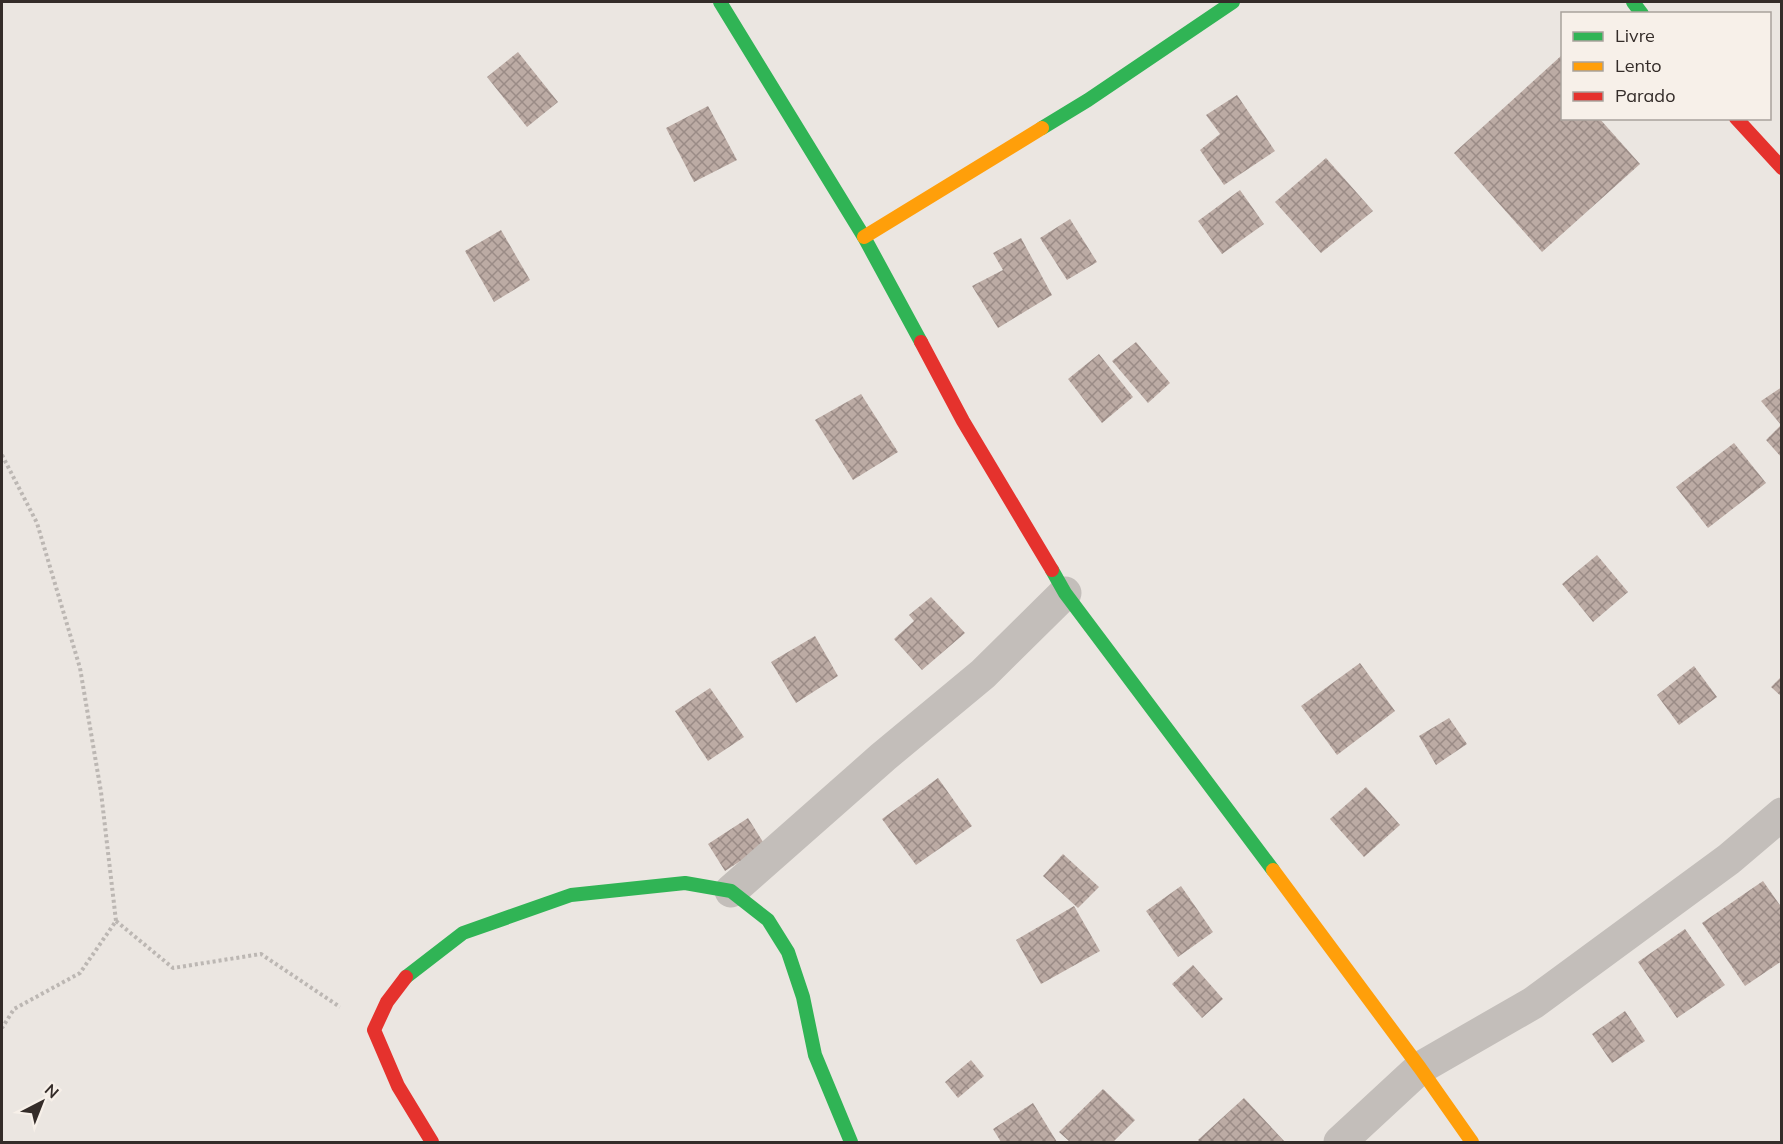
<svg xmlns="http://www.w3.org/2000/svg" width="1783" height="1144" font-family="Mulish,sans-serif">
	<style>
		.building { fill: url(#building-cross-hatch) }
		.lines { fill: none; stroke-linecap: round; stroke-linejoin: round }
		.path { stroke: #bcb7b3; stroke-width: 4; stroke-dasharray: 3 3; stroke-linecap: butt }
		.street { stroke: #c3beba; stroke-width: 33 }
		.fast { stroke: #30b455; stroke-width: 14 }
		.slow { stroke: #ff9f0a; stroke-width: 14 }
		.jam { stroke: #e5322d; stroke-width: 14 }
	</style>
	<defs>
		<pattern id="building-cross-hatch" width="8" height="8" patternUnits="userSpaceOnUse" patternTransform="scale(1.5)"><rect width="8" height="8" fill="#bcaba4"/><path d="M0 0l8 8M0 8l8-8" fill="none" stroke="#9a8b86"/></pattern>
	</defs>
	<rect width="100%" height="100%" fill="#ebe6e1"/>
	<path class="building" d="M518,52L558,102L527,127L487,77Z
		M1562,55V118H1599L1640,164L1542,252L1454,153Z
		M1237,95L1275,151L1224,185L1200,150L1220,134L1206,115Z
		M708,106L737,160L694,182L666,128Z
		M1326,158L1373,211L1321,253L1275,202Z
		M1240,190L1264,224L1222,254L1198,221Z
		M1070,219L1097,262L1067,280L1040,238Z
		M501,230L530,280L494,302L465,251Z
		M1021,238L1052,295L998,328L972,286L1003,270L993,253Z
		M1136,342L1170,383L1148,403L1112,361Z
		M1099,354L1133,397L1102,423L1068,379Z
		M1782,387V458L1766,440L1781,425L1761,401Z
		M861,394L898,452L853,480L815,420Z
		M1734,443L1766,483L1708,528L1676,487Z
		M1597,555L1628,592L1593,622L1562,584Z
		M931,597L965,633L922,670L894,639L914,621L909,615Z
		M815,636L838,676L796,703L771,662Z
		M1360,663L1395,711L1337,755L1301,706Z
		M1694,666L1717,697L1679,725L1657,695Z
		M1782,676V697L1771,687Z
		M710,688L744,737L708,761L675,711Z
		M1449,718L1467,744L1436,765L1419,736Z
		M938,778L972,826L916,865L882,819Z
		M1366,787L1400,825L1364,857L1330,819Z
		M748,818L765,845L725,871L708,844Z
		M1063,854L1099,887L1078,908L1043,876Z
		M1763,881L1782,908V961L1745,986L1702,923Z
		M1181,886L1213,932L1178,957L1146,911Z
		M1074,906L1100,951L1041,984L1016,940Z
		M1685,929L1725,985L1677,1018L1638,962Z
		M1193,965L1223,999L1202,1018L1172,984Z
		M1625,1011L1645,1041L1612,1063L1592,1034Z
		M971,1060L984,1076L958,1098L945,1082Z
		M1103,1089L1135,1120L1113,1142H1070L1059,1132Z
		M1244,1098L1285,1142H1200L1198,1140Z
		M1033,1103L1057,1142H1001L993,1129Z"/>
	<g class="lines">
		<path class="path" d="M2,455L37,523L80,668L101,792L116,921L80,973L14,1009L2,1028
			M116,921L173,968L261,954L340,1007"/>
		<path class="street" d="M731,891L883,757L983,674L1065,593
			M1340,1142L1420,1068L1533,1003L1729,859L1782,814"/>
		<path class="fast" d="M720,2L864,237L921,342
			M1633,2L1642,14
			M1042,128L1088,100L1233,2
			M1052,570L1065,593L1273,870
			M406,977L463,933L571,895L685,883L731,891L768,920L788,952L803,997L815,1055L851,1142"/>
		<path class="slow" d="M864,237L1042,128
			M1273,870L1420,1068L1472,1142"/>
		<path class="jam" d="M1736,118L1782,168
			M921,342L963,421L1052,570
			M406,977L387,1002L374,1030L398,1086L432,1142"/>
	</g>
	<rect width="1783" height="1144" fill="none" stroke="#342c29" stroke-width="6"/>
	<rect x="1561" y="12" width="210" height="108" fill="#f7f0e9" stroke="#a9a29c" stroke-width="1.5"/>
	<rect x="1573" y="32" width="30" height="9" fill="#30b455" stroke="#a9a29c" stroke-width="1.5"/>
	<text x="1615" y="42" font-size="18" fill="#342c29">Livre</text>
	<rect x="1573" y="62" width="30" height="9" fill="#ff9f0a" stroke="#a9a29c" stroke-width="1.5"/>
	<text x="1615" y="72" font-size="18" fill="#342c29">Lento</text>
	<rect x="1573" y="92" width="30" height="9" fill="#e5322d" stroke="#a9a29c" stroke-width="1.5"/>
	<text x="1615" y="102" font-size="18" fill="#342c29">Parado</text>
	<g transform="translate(42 1102) rotate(42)" stroke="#f7f0e9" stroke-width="4.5" paint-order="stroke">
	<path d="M0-4.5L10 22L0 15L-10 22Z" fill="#342c29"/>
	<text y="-9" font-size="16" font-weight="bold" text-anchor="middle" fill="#342c29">N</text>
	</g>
</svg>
